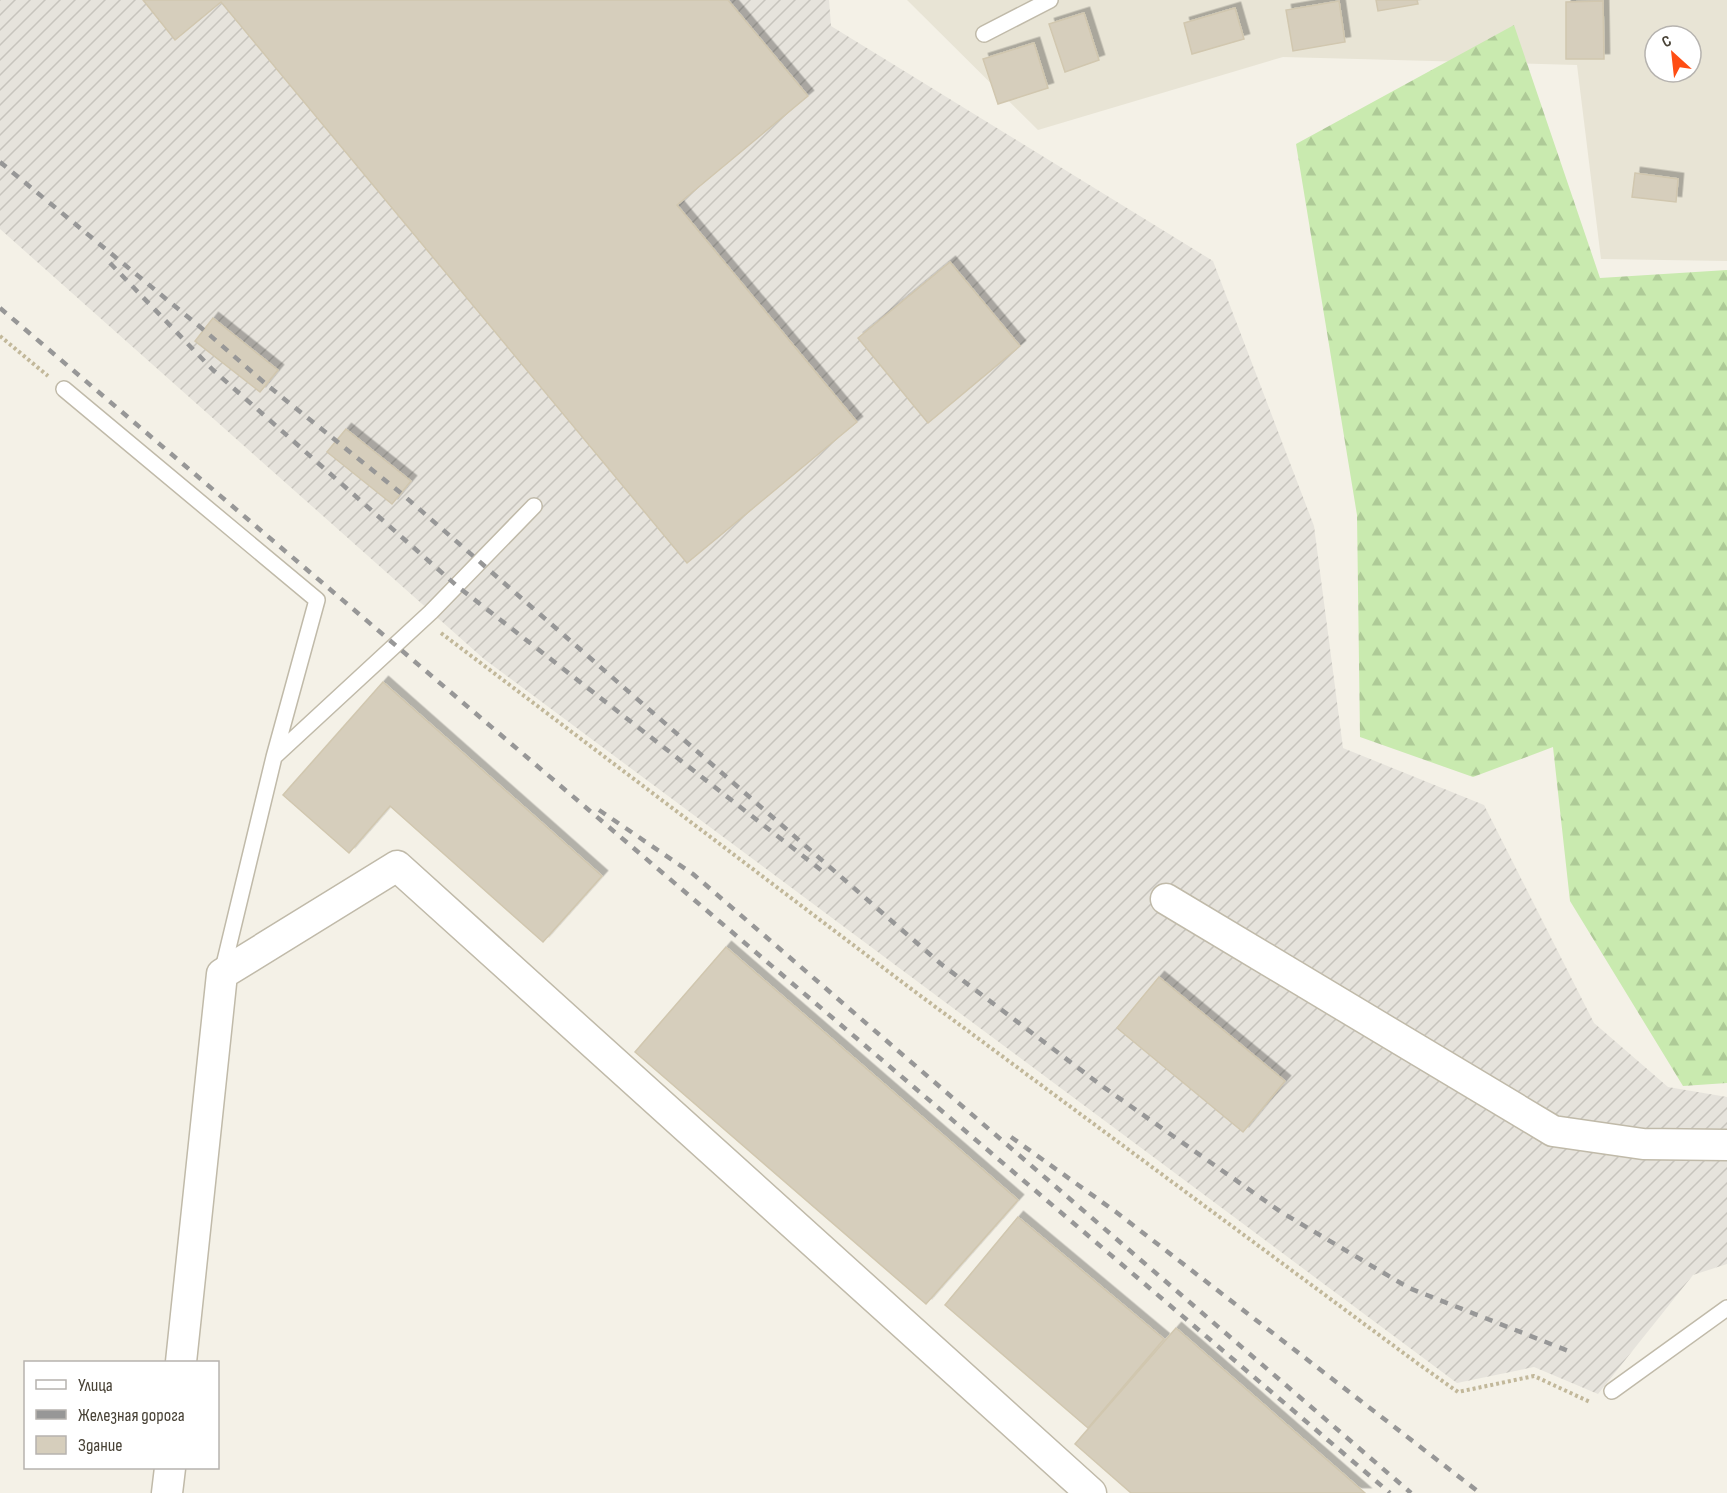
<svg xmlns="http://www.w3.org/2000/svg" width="1727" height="1493" font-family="'Sofia Sans Condensed',sans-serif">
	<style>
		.residential { fill: #e8e4d5; fill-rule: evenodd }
		.industrial { fill: url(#industrial-furrows) }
		.forest { fill: url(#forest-firs) }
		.building { fill: #d6cebc; stroke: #d1c7af; stroke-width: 1.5; filter: url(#shadow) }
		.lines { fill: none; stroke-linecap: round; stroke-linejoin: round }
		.service-casing { stroke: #c0baa9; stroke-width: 18 }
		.minor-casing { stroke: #c0baa9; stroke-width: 33 }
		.path { stroke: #c2b89a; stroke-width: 4; stroke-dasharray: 3 3; stroke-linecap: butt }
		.service { stroke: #fff; stroke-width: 15 }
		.minor { stroke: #fff; stroke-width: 30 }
		.rail { stroke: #979797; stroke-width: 4.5; stroke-dasharray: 8 8; stroke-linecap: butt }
	</style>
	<defs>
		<pattern id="industrial-furrows" width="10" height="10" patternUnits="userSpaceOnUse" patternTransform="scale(1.5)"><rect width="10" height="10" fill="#e6e3dc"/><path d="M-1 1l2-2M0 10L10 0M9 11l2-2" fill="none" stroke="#c7c4bd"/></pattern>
		<pattern id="forest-firs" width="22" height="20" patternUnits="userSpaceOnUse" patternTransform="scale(1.5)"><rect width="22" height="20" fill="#c9eaaf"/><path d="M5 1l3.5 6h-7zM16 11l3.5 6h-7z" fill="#aeca97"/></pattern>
		<filter id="shadow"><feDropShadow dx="5.5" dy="-5.5" stdDeviation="0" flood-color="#0004"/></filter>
	</defs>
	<rect width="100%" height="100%" fill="#f4f1e7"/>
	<path class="residential" d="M907,0H1727V261L1601,259L1577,65L1283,57L1038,130ZM1655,36H1691V72H1655Z"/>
	<path class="industrial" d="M0,0H829L831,26L1213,261L1314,526L1343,748L1484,805L1594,1023L1668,1087L1727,1097V1264L1693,1275L1598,1394L1534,1367L1457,1383L484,659L0,229Z"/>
	<path class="forest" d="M1514,25L1600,278L1727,270V1083L1683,1086L1570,901L1553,747L1473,777L1360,737L1357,515L1296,144Z"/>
	<path class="building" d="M143,0H728L808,96L677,205L857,422L687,563L221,2L175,40Z
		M1376,0H1417L1418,4L1378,11Z
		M1339,1L1345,42L1293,51L1286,10Z
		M1603,1L1604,59H1566V2Z
		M1235,8L1244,39L1192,54L1184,23Z
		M1084,13L1099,60L1065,72L1049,24Z
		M1034,43L1048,88L998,104L983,59Z
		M1635,173L1678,179L1676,202L1632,197Z
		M950,262L1020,346L928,423L858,338Z
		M213,318L278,370L260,392L195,341Z
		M346,429L411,481L392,504L327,452Z
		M383,682L602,876L543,942L390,806L349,853L283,795Z
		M726,947L1018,1200L926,1304L635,1052Z
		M1159,977L1285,1081L1243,1132L1117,1028Z
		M1018,1217L1164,1339L1088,1428L945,1305Z
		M1176,1328L1365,1493H1131L1075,1444Z"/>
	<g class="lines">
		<g class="service-casing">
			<path id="service" d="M984,34L1050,0
				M64,389L317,600L274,757L222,973
				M274,757L431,612L534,506
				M1612,1391L1727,1308"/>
		</g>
		<g class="minor-casing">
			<path id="minor" d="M1166,899L1553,1131L1643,1144L1727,1145
				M181,1362L222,974L397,866L1091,1493
				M167,1493L170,1468"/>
		</g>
		<path class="path" d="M0,336L48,376
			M441,633L914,991L1417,1363L1458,1392L1534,1376L1590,1402"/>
		<use href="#service" class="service"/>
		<use href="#minor" class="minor"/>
		<path class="rail" d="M0,162L205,331L267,385L402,494L941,964L1102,1086L1281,1212L1409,1288L1571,1352
			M110,263L213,370L457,586L821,870
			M0,308L1390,1493
			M599,810L693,874L1411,1493
			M1011,1137L1116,1212L1480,1493"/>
	</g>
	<rect x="24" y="1361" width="195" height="108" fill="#ffffff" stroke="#b6b3af" stroke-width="1.5"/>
	<rect x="36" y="1380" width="30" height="9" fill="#ffffff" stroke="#b6b3af" stroke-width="1.5"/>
	<text x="78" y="1391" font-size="18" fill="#484236">Улица</text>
	<rect x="36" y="1410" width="30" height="9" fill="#979797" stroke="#b6b3af" stroke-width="1.5"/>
	<text x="78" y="1421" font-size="18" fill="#484236">Железная дорога</text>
	<rect x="36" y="1436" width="30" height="18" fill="#d6cebc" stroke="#b6b3af" stroke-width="1.5"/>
	<text x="78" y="1451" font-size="18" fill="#484236">Здание</text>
	<g transform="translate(1673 54) rotate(333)"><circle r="28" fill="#ffffff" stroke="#b6b3af" stroke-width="1.5"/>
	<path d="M0-4.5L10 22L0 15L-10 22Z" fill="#ff4d13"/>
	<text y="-9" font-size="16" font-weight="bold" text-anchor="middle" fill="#484236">С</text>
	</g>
</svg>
